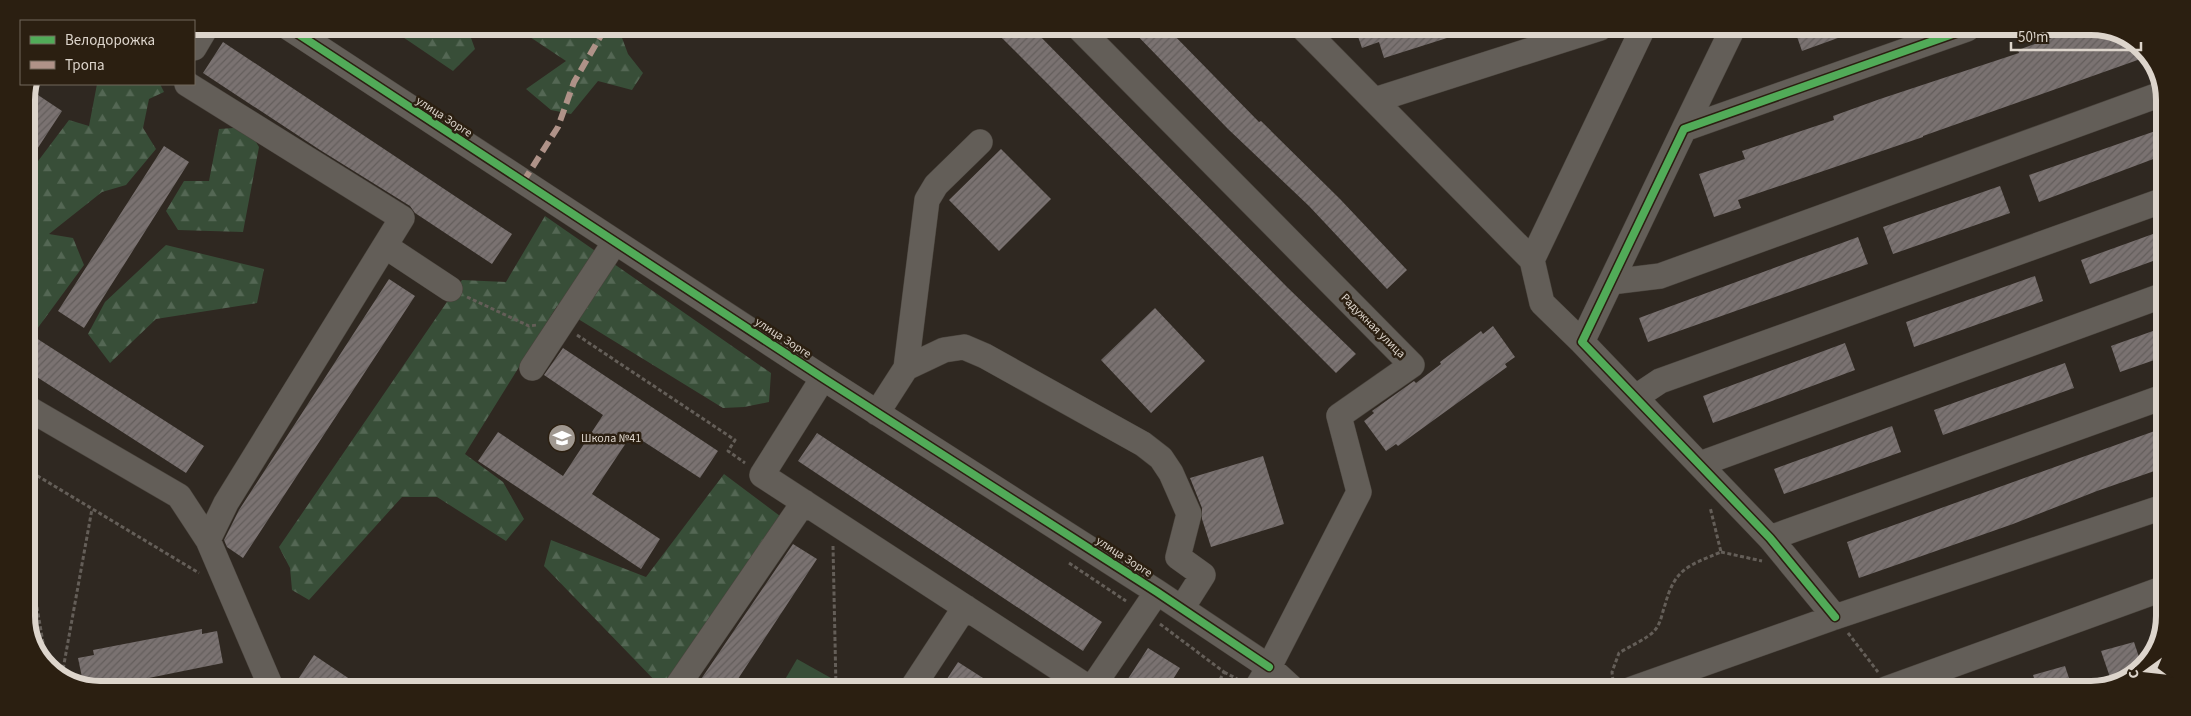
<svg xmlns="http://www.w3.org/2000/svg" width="2191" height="716" font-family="'Source Sans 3',sans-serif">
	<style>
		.forest { fill: url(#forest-firs) }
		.green { fill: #384e38 }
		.building { fill: url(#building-hatch) }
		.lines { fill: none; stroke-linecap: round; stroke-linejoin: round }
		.minor-casing { stroke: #4a443d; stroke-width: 26 }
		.path { stroke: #645e58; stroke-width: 3; stroke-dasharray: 4 2.5; stroke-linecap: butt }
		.minor { stroke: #635e58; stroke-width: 25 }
		.quiet { stroke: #af9288; stroke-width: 6; stroke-dasharray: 12 6; stroke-linecap: butt }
		.cycleway-casing { stroke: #2b1f11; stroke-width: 11 }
		.cycleway { stroke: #51ab58; stroke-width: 8 }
		.labels { text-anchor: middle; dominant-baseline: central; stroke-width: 5; stroke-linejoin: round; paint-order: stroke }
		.street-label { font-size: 12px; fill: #ddd5cc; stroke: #2b1f11 }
		.poi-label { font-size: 12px; fill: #ddd5cc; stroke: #2b1f11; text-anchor: start }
		.rim { fill: none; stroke: #ddd5cc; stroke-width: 6 }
	</style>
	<defs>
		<pattern id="forest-firs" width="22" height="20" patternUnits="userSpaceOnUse" patternTransform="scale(1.25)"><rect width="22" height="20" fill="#384e38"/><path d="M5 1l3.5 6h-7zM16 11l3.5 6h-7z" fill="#546754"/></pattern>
		<pattern id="building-hatch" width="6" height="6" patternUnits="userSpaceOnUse" patternTransform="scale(1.25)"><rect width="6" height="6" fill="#7a7271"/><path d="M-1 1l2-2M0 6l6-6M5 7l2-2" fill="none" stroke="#645e5c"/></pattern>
	</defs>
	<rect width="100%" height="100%" fill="#2f2821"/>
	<path class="forest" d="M388,27H467L475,49L453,71Z
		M515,27H618L628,54L643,73L632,90L598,81L571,114L551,110L526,89L566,61Z
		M97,84H160L164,92L149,99L143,128L156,149L126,185L102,192L49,234L73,238L84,265L26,344V177L69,120L89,126Z
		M247,127L259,147L243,232L178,230L166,211L184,181H209L219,129Z
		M545,216L771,373L769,402L744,407L723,408L557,306L465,454L503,482L524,519L506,541L437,497H402L309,600L292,590L290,568L279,547L462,280L506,282Z
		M166,245L264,269L257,303L156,319L110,363L88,334L105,302Z
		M724,474L780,516L669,688H662L544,566L551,540L646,577Z"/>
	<path class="green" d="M797,659L831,678L825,688H780Z"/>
	<path class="building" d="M1007,27H1031L1287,287L1356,354L1336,373L1014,50L999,35Z
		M1130,28H1167L1259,122L1261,121L1340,199L1407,270L1387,289L1309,206L1228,129Z
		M1355,28H1468L1469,31L1384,58L1379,42L1362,48Z
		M1794,28H1859L1860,30L1802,51Z
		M2077,29H2111L2147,51L2149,56L1923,136V137L1738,200L1741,208L1714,217L1699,174L1745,159L1742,151L1834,120L1833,116L1880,99L2019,53L2018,50Z
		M223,42L512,234L492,264L415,213L410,206L320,150L203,73Z
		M38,95L62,111L26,166V113Z
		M2164,128V155L2039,202L2029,175Z
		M164,146L189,162L84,328L58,311Z
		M1001,149L1051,199L999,251L949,200Z
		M2000,186L2010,213L1893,254L1883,227Z
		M2164,230V257L2090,284L2081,260Z
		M1858,237L1868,264L1648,342L1639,318Z
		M2035,276L2043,301L1914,347L1906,322Z
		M389,279L415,296L243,558L227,547L224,540L239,510Z
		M1155,308L1205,361L1151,413L1101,360Z
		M1493,326L1515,357L1505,364L1507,367L1398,446L1396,444L1386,451L1364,421L1374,413L1372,411L1414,381L1416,383L1441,364L1440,362L1481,331L1483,334Z
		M2164,327L2163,357L2120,372L2111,346Z
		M33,336L204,446L186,473L26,370V347Z
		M1845,343L1855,370L1713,423L1703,396Z
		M563,348L718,451L700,478L632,434L592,494L660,539L641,569L478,461L498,432L563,476L603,415L544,375Z
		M2065,363L2074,388L1943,435L1934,410Z
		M1892,426L1901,452L1784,494L1774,469Z
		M2163,428V468L2097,491L2013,524L1859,578L1847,542Z
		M817,433L1102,622L1083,651L798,461Z
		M1263,456L1284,524L1211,547L1202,519V508L1190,478Z
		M793,544L817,559L732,688H695Z
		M202,629V634L217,631L223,663L104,687H84L78,658L94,655L93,650Z
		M2134,642L2142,666L2136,675L2112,683L2101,651Z
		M1148,648L1180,668L1167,689L1122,688Z
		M314,655L363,688L293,687Z
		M958,662L983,678L976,688H941Z
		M2065,666L2073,690H2038L2033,675Z"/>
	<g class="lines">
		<g class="minor-casing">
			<path id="minor" d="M286,26L823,378L1157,592L1269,667L1293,689
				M1079,28L1412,365L1339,416L1359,492L1269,667L1256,689
				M1303,28L1532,260L1542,303L1582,342
				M194,48L207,26
				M187,84L402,218L226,503L208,540L271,687
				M1375,100L1600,28
				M1684,129L1733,28
				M385,246L450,289
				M1532,260L1643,28
				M1611,282L1660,276L2164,93
				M532,368L615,242
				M906,368L944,350L964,347L985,356L1143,444L1161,458L1171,473L1189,514L1178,557L1203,575L1182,608
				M823,378L762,475L1089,688
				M1636,397L1660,381L2164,200
				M26,407L179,496L208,540
				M877,413L906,368L927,200L936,185L980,142
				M1700,464L2164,295
				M1770,538L2163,397
				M1835,617L1770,538L1582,342L1684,129L1967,29
				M676,688L804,502
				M912,688L965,607
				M1092,688L1157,592
				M1632,689L1835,617L2163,507
				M1886,689L2162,589"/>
		</g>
		<path class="path" d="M467,297L529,326L537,325
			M577,335L735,440L728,451L745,463
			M26,469L199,573
			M26,543L47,666
			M833,546L836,688
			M1721,552L1762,561
			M1069,563L1126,601
			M1160,624L1224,672L1215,689
			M1848,633L1878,672
			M1224,672L1239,680
			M62,675L92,509
			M1613,681L1612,672L1619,653C1628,647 1649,638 1655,630C1661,623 1662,613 1665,605C1675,568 1688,566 1721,552L1710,507"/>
		<use href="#minor" class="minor"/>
		<path class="quiet" d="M523,182L558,127L574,82L606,27"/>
		<g class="cycleway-casing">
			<path id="cycleway" d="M286,26L823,378L1157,592L1269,667
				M1835,617L1770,538L1582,342L1684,129L1967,29"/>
		</g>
		<use href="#cycleway" class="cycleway"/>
	</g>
	<defs>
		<g id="school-disc" transform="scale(1.4375)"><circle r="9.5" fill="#a09890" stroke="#2b1f11"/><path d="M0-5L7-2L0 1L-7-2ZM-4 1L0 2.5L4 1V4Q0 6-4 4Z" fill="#fff"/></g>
	</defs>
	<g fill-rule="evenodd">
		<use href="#school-disc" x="562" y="438"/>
	</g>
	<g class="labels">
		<g class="street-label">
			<text transform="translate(444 117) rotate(33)">улица Зорге</text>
			<text transform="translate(1373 326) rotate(45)">Радужная улица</text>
			<text transform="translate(783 338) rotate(33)">улица Зорге</text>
			<text transform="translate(1124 557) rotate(33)">улица Зорге</text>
		</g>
		<g class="poi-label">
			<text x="581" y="438">Школа №41</text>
		</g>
	</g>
	<path d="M0 0H2191V716H0ZM100 35H2091A65 65 0 0 1 2156 100V616A65 65 0 0 1 2091 681H100A65 65 0 0 1 35 616V100A65 65 0 0 1 100 35Z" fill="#2b1f11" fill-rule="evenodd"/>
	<path class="rim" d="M100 35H2091A65 65 0 0 1 2156 100V616A65 65 0 0 1 2091 681H100A65 65 0 0 1 35 616V100A65 65 0 0 1 100 35Z"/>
	<rect x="20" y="20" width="175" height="65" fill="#2b1f11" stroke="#72685c"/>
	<rect x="30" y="36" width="25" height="8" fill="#51ab58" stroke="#72685c"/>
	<text x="65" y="45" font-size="15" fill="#ddd5cc">Велодорожка</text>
	<rect x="30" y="61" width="25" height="8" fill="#af9288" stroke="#72685c"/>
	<text x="65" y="70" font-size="15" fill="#ddd5cc">Тропа</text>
	<g transform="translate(2146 671) rotate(255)" stroke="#2b1f11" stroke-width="4" paint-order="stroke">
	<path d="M0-4L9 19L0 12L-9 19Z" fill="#ddd5cc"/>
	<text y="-8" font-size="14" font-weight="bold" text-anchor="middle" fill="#ddd5cc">С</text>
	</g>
	<path d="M2011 42v8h130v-8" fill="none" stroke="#ddd5cc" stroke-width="2.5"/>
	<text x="2018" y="42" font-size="15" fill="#ddd5cc" stroke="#2b1f11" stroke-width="4" paint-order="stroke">50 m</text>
</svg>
